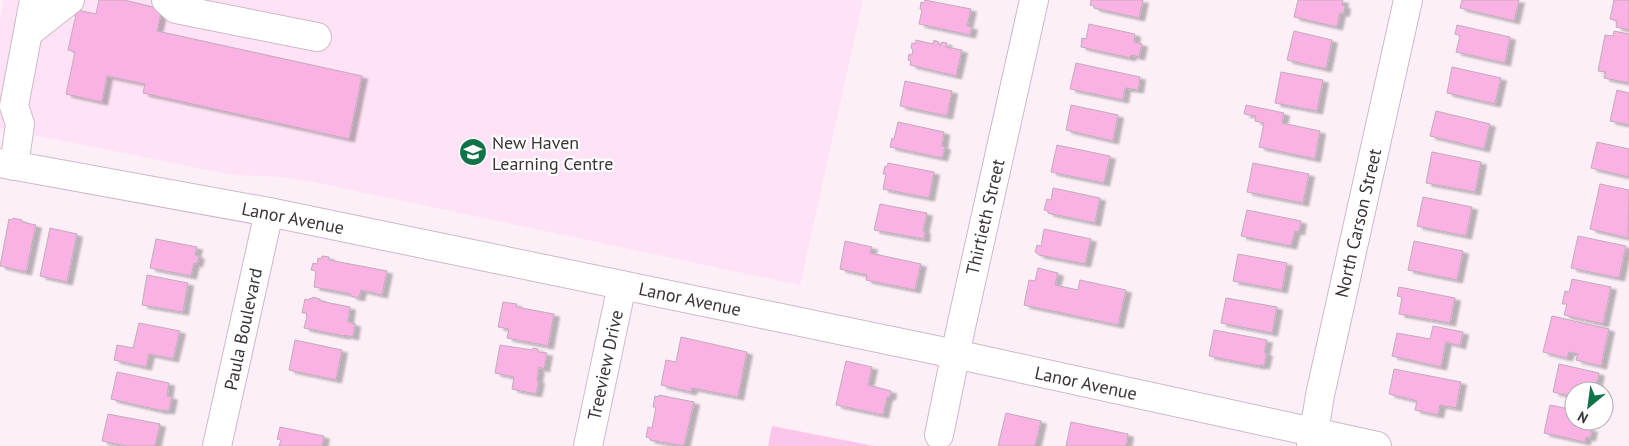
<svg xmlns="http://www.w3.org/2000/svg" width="1629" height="446" font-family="'PT Sans',sans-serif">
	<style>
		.built { fill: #ffe2f5 }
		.green { fill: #fcc5ea }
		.building { fill: #fab1e3; stroke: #c0acb9; filter: url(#shadow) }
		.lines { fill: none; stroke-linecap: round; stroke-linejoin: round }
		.minor-casing { stroke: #cdb9c6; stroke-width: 30 }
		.minor { stroke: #fff; stroke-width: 28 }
		.labels { text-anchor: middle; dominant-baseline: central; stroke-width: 4.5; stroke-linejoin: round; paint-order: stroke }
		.poi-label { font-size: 18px; fill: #3b3338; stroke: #fff; text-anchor: start }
		.street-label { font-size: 18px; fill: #3b3338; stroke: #fff }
	</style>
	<defs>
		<filter id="shadow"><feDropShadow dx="5.5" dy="3" stdDeviation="1" flood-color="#0004"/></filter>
	</defs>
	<rect width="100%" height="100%" fill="#fceff8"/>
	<path class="built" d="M4,0H863L800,285L304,180L265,176L232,175L0,128V19Z"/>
	<path class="green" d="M772,426L874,446H768Z"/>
	<path class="building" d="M99,0H124L162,9L157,31L362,76L349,139L143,93L145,84L107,76L102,102L66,94L75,52L68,50L77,10L96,14Z
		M925,0L971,9L967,26L972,27L970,35L919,24L922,10L920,9L921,2L924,3Z
		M1091,0H1143L1139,18L1094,8V6L1090,5Z
		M1298,0H1343L1342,5L1345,6L1344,13H1340L1337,27L1294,17Z
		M1462,0H1519L1514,21L1460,8Z
		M1614,0H1629V30L1616,27L1617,21L1610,19Z
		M1089,24L1135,34L1134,42L1142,44L1139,57L1131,55L1130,58L1081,47L1082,38L1086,39Z
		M1457,25L1510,37L1505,63L1456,52L1460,36L1455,34Z
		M1294,31L1332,40L1326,69L1287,60Z
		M1614,31L1629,34V83L1604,78L1606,72L1598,71L1605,35L1613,36Z
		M916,40L933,44L934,40L939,42L938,45H941L942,42L947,43L946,47L962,50L956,76L910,65L911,61L908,60L909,54L912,55L913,49L911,48L912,43L915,44Z
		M1076,63L1140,77L1138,90L1125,88L1123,100L1070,89Z
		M1452,67L1501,78L1495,104L1447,93Z
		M1281,72L1323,80L1317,111L1275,103Z
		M905,81L952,91L947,116L900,106Z
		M1617,90L1629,93V125L1610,121Z
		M1071,105L1118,115L1113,141L1066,130Z
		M1246,105L1284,113L1282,123L1320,131L1315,159L1259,147L1264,123L1255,121L1256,116L1244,114Z
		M1436,111L1490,124L1484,149L1430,136Z
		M898,122L944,132L942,146L945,147L942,158L890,147L892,138L894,139Z
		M1597,142L1629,149V177L1591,168Z
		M1057,145L1110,156L1104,183L1051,172Z
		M1432,152L1481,162L1475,192L1426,183Z
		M888,163L934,172L929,198L883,189L886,174H883L885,166L887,167Z
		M1253,163L1309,174L1303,203L1247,192Z
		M1600,184L1629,190L1628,238L1590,229Z
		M1053,188L1100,198L1095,223L1048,213V211L1044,210L1047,199L1051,200Z
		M1423,197L1472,207L1466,236L1417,226Z
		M880,204L927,213L923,231H925L924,239L874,230Z
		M1247,210L1301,221L1299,232L1295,231L1291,246L1241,236Z
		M13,218L22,220V222L36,225L26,272L0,266L9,219L12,220Z
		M50,228L77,234L67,282L40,276Z
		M1044,229L1091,239L1085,264L1039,255L1035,252L1037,245L1041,246Z
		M1578,236L1626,246L1619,278L1571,268Z
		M156,239L197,247L195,255L199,256L197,264L194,263L191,276L150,268Z
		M845,241L872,247L870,253L921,264L915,290L866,280L867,275L840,269Z
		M1414,241L1463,251L1457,280L1408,270Z
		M1238,254L1287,263L1282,290L1233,281Z
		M322,256L329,257V260L387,271L382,295L361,290L359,298L351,296V294L314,287L316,271L311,270L313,263L317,264L318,258L321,259Z
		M1038,268L1058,273L1055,285L1078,290L1080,280L1126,290L1118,325L1024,305L1029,280L1035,281Z
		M147,275L188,283L183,312L142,305Z
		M1572,279L1611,287L1603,324L1564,315L1567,304H1562L1565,291L1569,292Z
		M1399,287L1455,298L1450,323L1399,314L1402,297L1397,296Z
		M313,297L320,299V301L350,307L348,322L355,324L353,337L345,335L344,336L304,328L307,316L306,313H302L305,299L309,300L310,298L312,299Z
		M1226,298L1277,307L1272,333L1221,323Z
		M503,302L517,304L516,307L554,314L548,346L507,338L509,329L498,327Z
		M1552,316L1609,329L1601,366L1576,360L1578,354L1569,352L1567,358L1543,352Z
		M139,323L180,331L173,359L149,354L146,367L114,360L117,345L133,348Z
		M1433,326L1463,332L1460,346L1446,342L1441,367L1392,356L1397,333L1430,339Z
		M1214,330L1267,340L1264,353H1267L1264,366L1260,365V366L1209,356Z
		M681,337L747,352L738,397L692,388L691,392L661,385L666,360L676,362Z
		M295,340L342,350L336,380L289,370Z
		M500,345L532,350L533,348L538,349V352L547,353L544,369L539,367L537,381H539L536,394L512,389L514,377L495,373Z
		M846,361L872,367L868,385L891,391L890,397H887L883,415L836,405Z
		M1559,364L1599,373L1595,391H1574V397L1553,392Z
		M1394,369L1461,382L1456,408L1440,405L1438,415L1415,410L1417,401L1389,394Z
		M117,372L169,383L167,396L172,397L169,411L163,410V411L111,399Z
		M659,395L694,402L684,446L650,440V438L646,437L648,427L652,428L656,407H653L655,396L659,397Z
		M1550,405L1574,410V421H1588L1587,428L1592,429L1590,438L1586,437L1585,442L1544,433Z
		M1006,413L1041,421L1035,446H998Z
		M108,414L160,424L155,446H126L102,441Z
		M1071,422L1128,434L1126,446H1066Z
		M280,427L324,436L322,446H279L281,440L277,439Z"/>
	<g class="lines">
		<g class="minor-casing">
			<path id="minor" d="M166,0L176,9L317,37
				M28,33L70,0
				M0,163L269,212L955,354L1377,446
				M14,166L20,124L14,106L34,0
				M939,435L961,327L1034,0
				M217,446L269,212
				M588,446L622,285
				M1311,446L1314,433L1320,395L1408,0"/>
		</g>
		<use href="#minor" class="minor"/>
	</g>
	<defs>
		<g id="school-disc" transform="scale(1.4375)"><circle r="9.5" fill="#117349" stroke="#fff"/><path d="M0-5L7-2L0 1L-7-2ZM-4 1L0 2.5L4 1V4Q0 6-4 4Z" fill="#fff"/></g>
	</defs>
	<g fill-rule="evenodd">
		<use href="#school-disc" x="473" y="152"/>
	</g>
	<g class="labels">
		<g class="poi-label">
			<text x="492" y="142">New Haven<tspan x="492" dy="21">Learning Centre</tspan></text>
		</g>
		<g class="street-label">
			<text transform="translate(985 217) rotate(-77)">Thirtieth Street</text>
			<text transform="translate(293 218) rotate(11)">Lanor Avenue</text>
			<text transform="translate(1358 223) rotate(-77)">North Carson Street</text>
			<text transform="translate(690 299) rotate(12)">Lanor Avenue</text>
			<text transform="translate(243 329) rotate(-78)">Paula Boulevard</text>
			<text transform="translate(605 365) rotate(-78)">Treeview Drive</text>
			<text transform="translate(1086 383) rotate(12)">Lanor Avenue</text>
		</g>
	</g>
	<g transform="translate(1589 406) rotate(209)"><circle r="24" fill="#ffffff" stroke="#b1adaf"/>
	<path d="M0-4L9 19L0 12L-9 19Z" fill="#117349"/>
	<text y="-8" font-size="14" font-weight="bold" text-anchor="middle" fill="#3b3338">N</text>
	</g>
</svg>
